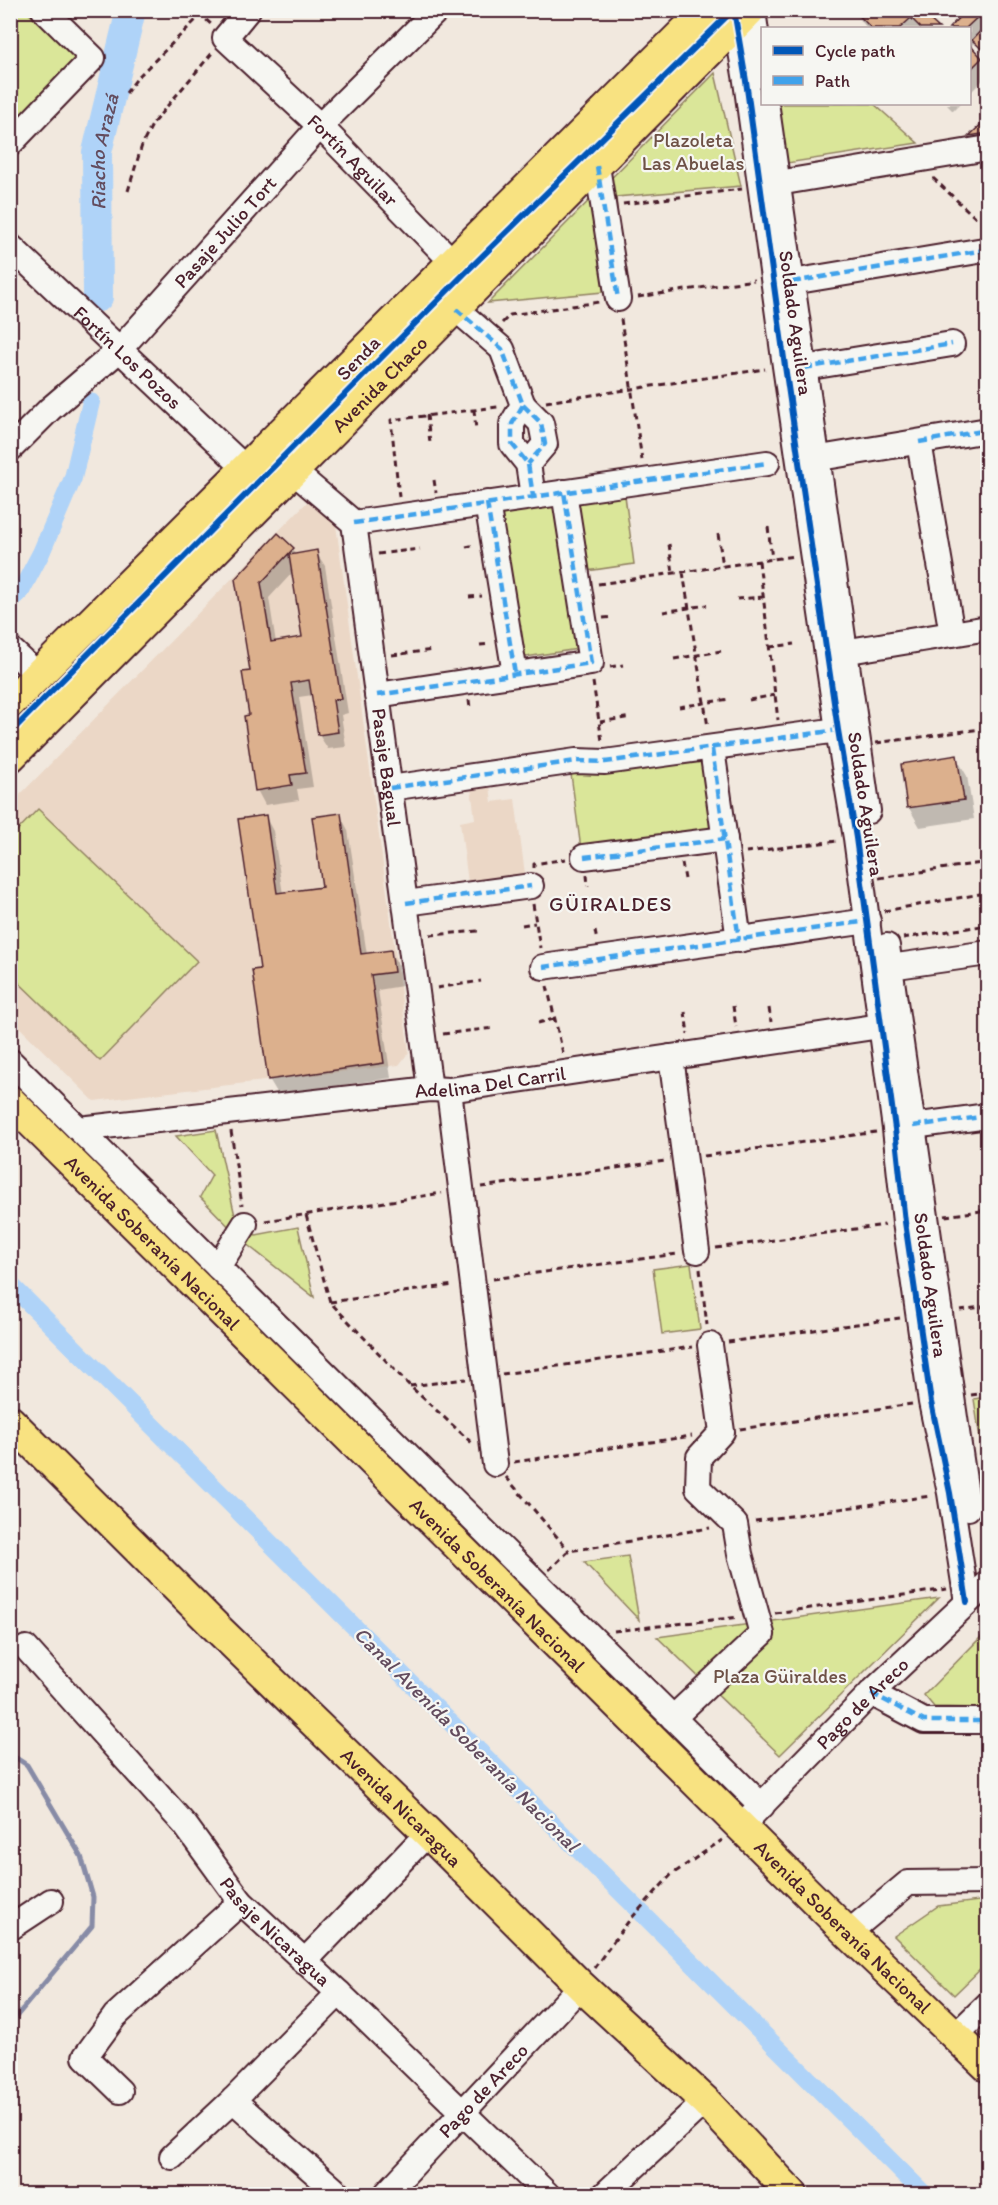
<svg xmlns="http://www.w3.org/2000/svg" width="998" height="2205" font-family="Itim,sans-serif">
	<style>
		.built { fill: #ebd7c6 }
		.green { fill: #dae699; stroke: #928262; stroke-width: 1.5 }
		.shadow { fill: #0003; fill-rule: evenodd }
		.lines { fill: none; stroke-linecap: round; stroke-linejoin: round }
		.stream { stroke: #878ba6; stroke-width: 5 }
		.canal { stroke: #afd3f8; stroke-width: 18 }
		.river { stroke: #afd3f8; stroke-width: 30 }
		.building { fill: #dcb08d; stroke: #4a1f2b; stroke-width: 1.5 }
		.minor-casing { stroke: #4a1f2b; stroke-width: 28 }
		.major-casing { stroke: #4a1f2b; stroke-width: 34 }
		.path { stroke: #4a1f2b; stroke-width: 3; stroke-dasharray: 6 4.5; stroke-linecap: butt }
		.minor { stroke: #f6f6f2; stroke-width: 24 }
		.major { stroke: #f8e281; stroke-width: 30 }
		.quiet { stroke: #40a2eb; stroke-width: 4.5; stroke-dasharray: 9 4.5; stroke-linecap: butt }
		.cycleway-casing { stroke: #f6f6f2; stroke-width: 10 }
		.cycleway { stroke: #0057b8; stroke-width: 6 }
		.labels { text-anchor: middle; dominant-baseline: central; stroke-width: 4.5; stroke-linejoin: round; paint-order: stroke }
		.park-label { font-size: 20px; fill: #6e5146; stroke: #f6f6f2 }
		.street-label { font-size: 20px; fill: #4a1f2b; stroke: #f6f6f2 }
		.water-label { font-size: 21px; font-style: italic; fill: #634c5e; stroke: #f6f6f2 }
		.neighbourhood-label { font-size: 21px; letter-spacing: 1.5px; fill: #4a1f2b; stroke: #f6f6f2 }
	</style>
	<rect width="100%" height="100%" fill="#f1e8de"/>
	<filter id="ink" filterUnits="userSpaceOnUse"><feTurbulence type="fractalNoise" baseFrequency=".0167" numOctaves="2"/><feDisplacementMap in="SourceGraphic" scale="12" xChannelSelector="R" yChannelSelector="G"/><feConvolveMatrix kernelMatrix="1 2 1 2 8 2 1 2 1" color-interpolation-filters="sRGB"/></filter>
	<g filter="url(#ink)">
		<path class="built" d="M310,499L335,518L409,1052L399,1065L94,1101L11,1019L10,805Z
			M490,786L492,802L515,799L525,874L468,882L460,822L475,819L471,788Z"/>
		<path class="green" d="M11,11H26L80,62L11,134Z
			M677,50L688,61L476,271L465,260Z
			M715,73L741,186L616,197L624,290L488,303Z
			M777,104H874L918,143L787,163Z
			M437,287L448,298L303,446L292,435Z
			M230,493L241,504L11,737V715Z
			M625,496L634,564L567,574L578,649L519,658L498,514Z
			M703,756L713,831L581,849L571,774Z
			M38,809L197,961L100,1061L11,975V837Z
			M216,1130L237,1225L256,1235L298,1227L314,1297L245,1243L200,1197L212,1175L176,1136Z
			M691,1264L700,1329L662,1334L653,1269Z
			M987,1397H988L987,1484L974,1399Z
			M628,1556L639,1620L584,1562Z
			M939,1598L780,1755L657,1637Z
			M983,1635L987,1640V1708L934,1707L924,1695Z
			M987,1900V1963L954,1995L894,1936L938,1906Z"/>
		<path class="shadow" d="M852,10H917L936,28H867Z
			M968,10H988V60L975,42L970,47V28H951Z
			M970,47L981,59L988,71V75L970,93Z
			M946,104H960L953,111Z
			M988,120V149L979,150L971,137Z
			M293,549L296,555L316,552L325,566L348,713L341,715L346,747L328,749L319,735L313,695L299,697L313,787L297,789L299,800L265,805L257,790L251,673L236,580ZM293,572L304,639L276,643L269,598Z
			M956,757L967,776L974,819L920,827L909,808Z
			M340,815L348,830L367,955L390,952L399,966L402,986L378,990L391,1078L278,1094L269,1079L261,970L265,816L273,831L283,894L324,888Z"/>
		<g class="lines">
			<path class="stream" d="M10,1754L27,1765L81,1856L93,1897L92,1926L10,2024"/>
			<path class="canal" d="M10,601L21,591L41,553L73,478L91,402
				M10,1284L924,2194"/>
			<path class="river" id="s1" d="M98,297L97,152L131,10"/>
		</g>
		<path class="building" d="M854,10H919L939,28H921L911,18L900,28H871Z
			M966,10H985L966,28H949Z
			M988,23V55L972,40Z
			M970,45L982,58L970,70Z
			M988,118V133L969,136Z
			M278,533L294,548L261,583L271,642L302,637L289,555L317,550L341,699L333,700L338,732L318,735L309,680L291,683L306,773L290,775L292,785L255,791L244,716L249,715L242,672L250,671L235,579Z
			M957,755L964,800L907,808L901,764Z
			M341,813L361,954L391,950L394,972L371,975L384,1063L268,1080L252,970L260,969L238,819L266,815L277,893L322,887L312,817Z"/>
		<g class="lines">
			<g class="minor-casing">
				<g id="minor">
					<path id="s2" d="M248,10L225,38L320,126L477,287"/>
					<path d="M734,10L746,81L785,366L838,730L856,838L895,1129L905,1222L931,1402L950,1493L967,1602"/>
					<path d="M753,10L762,76"/>
					<path d="M767,109L868,811"/>
					<path d="M10,144L93,58L44,10"/>
					<path d="M597,166L618,299"/>
					<path d="M778,183L988,148"/>
					<path id="s3" d="M10,246L246,469L294,472L354,523L430,1089"/>
					<path d="M792,282L984,250"/>
					<path d="M456,309L502,349L523,405L512,424V444L528,464L533,496"/>
					<path d="M804,368L952,344"/>
					<path d="M523,405L541,423L545,444L528,464"/>
					<path d="M919,442L952,634"/>
					<path id="s4" d="M10,449L50,409L119,350L320,126L437,10"/>
					<path d="M802,461L988,430"/>
					<path d="M487,503L515,674"/>
					<path d="M354,523L767,463"/>
					<path d="M10,649L38,675"/>
					<path d="M831,654L988,628"/>
					<path d="M377,695L591,663L564,492"/>
					<path d="M712,749L739,940"/>
					<path d="M390,788L576,761L605,762L838,730"/>
					<path d="M584,857L725,839"/>
					<path d="M406,903L531,886"/>
					<path d="M887,946L968,1508"/>
					<path d="M543,967L868,921"/>
					<path d="M890,967L988,953"/>
					<path d="M671,1057L697,1251"/>
					<path d="M10,1061L762,1806"/>
					<path d="M449,1090L495,1464"/>
					<path d="M913,1126L988,1116"/>
					<path id="s5" d="M79,1129L430,1089L449,1090L894,1024"/>
					<path d="M218,1267L245,1224"/>
					<path id="s6" d="M26,1648L185,1825L241,1902L339,1993L547,2194"/>
					<path d="M871,1693L924,1721H988"/>
					<path d="M673,1718L762,1634L740,1554L735,1524L698,1488L699,1457L722,1432L710,1345"/>
					<path id="s7" d="M750,1817L871,1693L988,1583"/>
					<path d="M10,1928L51,1901"/>
					<path d="M848,1933L908,1883L988,1882"/>
					<path d="M304,1962L428,1833"/>
					<path d="M956,2035L988,2004"/>
					<path d="M120,2091L85,2057L115,2016L241,1902"/>
					<path d="M233,2100L339,2194"/>
					<path d="M172,2157L233,2100L339,1993"/>
					<path id="s8" d="M386,2194L581,1986"/>
					<path d="M605,2194L705,2101"/>
				</g>
			</g>
			<g class="major-casing">
				<g id="major">
					<path d="M10,703L706,10"/>
					<path id="s9" d="M10,757L750,10"/>
					<path id="s10" d="M10,1101L848,1933L988,2067"/>
					<path id="s11" d="M10,1421L219,1630L428,1833L581,1986L705,2101L792,2194"/>
				</g>
			</g>
			<path class="path" d="M126,93L138,77L201,15L212,25
				M933,178L979,221
				M128,191L142,145L153,123L213,52
				M623,204L742,189
				M638,297L754,280
				M621,319L642,460
				M502,323L510,315L599,302
				M546,402L765,369
				M474,410L476,430
				M427,415L430,443
				M434,480L436,493
				M399,497L391,420L498,407
				M768,527L772,559
				M718,534L723,566
				M669,544L673,573
				M466,547L476,545
				M378,554L420,549
				M759,561L778,720
				M683,572L708,727
				M598,584L794,556
				M469,597L482,596
				M737,599L763,597
				M663,612L707,605
				M603,618L613,617
				M480,645L490,644
				M770,647L794,644
				M392,655L433,650
				M674,659L721,651
				M610,667L623,665
				M593,682L602,741
				M469,700L470,708
				M749,700L775,695
				M679,707L729,699
				M600,722L631,717
				M876,743L988,728
				M746,852L838,841
				M682,863L685,879
				M534,868V864L566,859
				M587,875L588,886
				M879,878L988,862
				M533,904L540,948
				M884,911L986,893
				M522,925L535,923
				M595,931L597,941
				M430,935L479,931
				M903,938L988,925
				M547,986L563,1053
				M437,988L481,981
				M733,1006L736,1027
				M769,1008L771,1022
				M685,1012L688,1034
				M538,1023L554,1019
				M443,1034L494,1028
				M231,1131L242,1205
				M704,1156L876,1132
				M481,1187L665,1161
				M306,1215L330,1302L410,1386L472,1443
				M945,1216L988,1210
				M265,1221L442,1193
				M716,1248L885,1225
				M700,1269L707,1325
				M493,1279L677,1254
				M330,1302L454,1285
				M960,1310L988,1306
				M728,1342L900,1318
				M502,1374L692,1347
				M410,1386L466,1379
				M971,1395L988,1393
				M740,1429L912,1404
				M514,1462L692,1436
				M506,1477L569,1551
				M755,1521L930,1496
				M549,1570L569,1551L710,1528
				M775,1613L947,1589
				M614,1631L739,1617
				M594,1968L628,1922L671,1875L722,1840"/>
			<use href="#minor" class="minor"/>
			<use href="#major" class="major"/>
			<path class="quiet" d="M597,166L618,299
				M792,282L984,250
				M456,309L502,349L523,405L512,424V444L528,464L533,496
				M804,368L952,344
				M523,405L541,423L545,444L528,464
				M919,442L988,430
				M487,503L515,674
				M354,523L767,463
				M377,695L591,663L564,492
				M712,749L739,940
				M390,788L576,761L605,762L838,730
				M584,857L725,839
				M406,903L531,886
				M543,967L868,921
				M913,1126L988,1116
				M871,1693L924,1721H988"/>
			<g class="cycleway-casing">
				<path id="cycleway" d="M734,10L746,81L785,366L838,730L856,838L895,1129L905,1222L931,1402L950,1493L967,1602
					M10,733L464,274L733,10"/>
			</g>
			<use href="#cycleway" class="cycleway"/>
		</g>
	</g>
	<g class="labels">
		<g class="park-label">
			<text x="693" y="140">Plazoleta<tspan x="693" dy="23">Las Abuelas</tspan></text>
			<text x="780" y="1676">Plaza Güiraldes</text>
		</g>
		<g class="street-label">
			<text stroke="none"><textPath href="#s2" startOffset="213">Fortín Aguilar</textPath></text>
			<text stroke="none"><textPath href="#s4" startOffset="306">Pasaje Julio Tort</textPath></text>
			<text transform="translate(796 323) rotate(82)">Soldado Aguilera</text>
			<text stroke="none"><textPath href="#s3" startOffset="162">Fortín Los Pozos</textPath></text>
			<text transform="translate(358 358) rotate(-46)">Senda</text>
			<text stroke="none"><textPath href="#s9" startOffset="525">Avenida Chaco</textPath></text>
			<text stroke="none"><textPath href="#s3" startOffset="698">Pasaje Bagual</textPath></text>
			<text transform="translate(866 804) rotate(81)">Soldado Aguilera</text>
			<text stroke="none"><textPath href="#s5" startOffset="414">Adelina Del Carril</textPath></text>
			<text stroke="none"><textPath href="#s10" startOffset="201">Avenida Soberanía Nacional</textPath></text>
			<text transform="translate(931 1285) rotate(82)">Soldado Aguilera</text>
			<text stroke="none"><textPath href="#s10" startOffset="687">Avenida Soberanía Nacional</textPath></text>
			<text stroke="none"><textPath href="#s7" startOffset="160">Pago de Areco</textPath></text>
			<text stroke="none"><textPath href="#s11" startOffset="550">Avenida Nicaragua</textPath></text>
			<text stroke="none"><textPath href="#s10" startOffset="1173">Avenida Soberanía Nacional</textPath></text>
			<text stroke="none"><textPath href="#s6" startOffset="378">Pasaje Nicaragua</textPath></text>
			<text stroke="none"><textPath href="#s8" startOffset="142">Pago de Areco</textPath></text>
		</g>
		<g class="water-label">
			<text stroke="none"><textPath href="#s1" startOffset="146">Riacho Arazá</textPath></text>
			<text transform="translate(467 1739) rotate(45)">Canal Avenida Soberanía Nacional</text>
		</g>
		<g class="neighbourhood-label">
			<text x="611" y="903">GÜIRALDES</text>
		</g>
	</g>
	<rect width="998" height="2205" fill="none" stroke="#f6f6f2" stroke-width="36"/>
	<rect x="18" y="18" width="962" height="2169" fill="none" stroke="#4a1f2b" stroke-width="2" filter="url(#ink)"/>
	<rect x="761" y="27" width="210" height="78" fill="#f6f6f2" stroke="#b1a0a2" stroke-width="1.5"/>
	<rect x="773" y="46" width="30" height="9" fill="#0057b8" stroke="#b1a0a2" stroke-width="1.5"/>
	<text x="815" y="57" font-size="18" fill="#4a1f2b">Cycle path</text>
	<rect x="773" y="76" width="30" height="9" fill="#40a2eb" stroke="#b1a0a2" stroke-width="1.5"/>
	<text x="815" y="87" font-size="18" fill="#4a1f2b">Path</text>
</svg>
